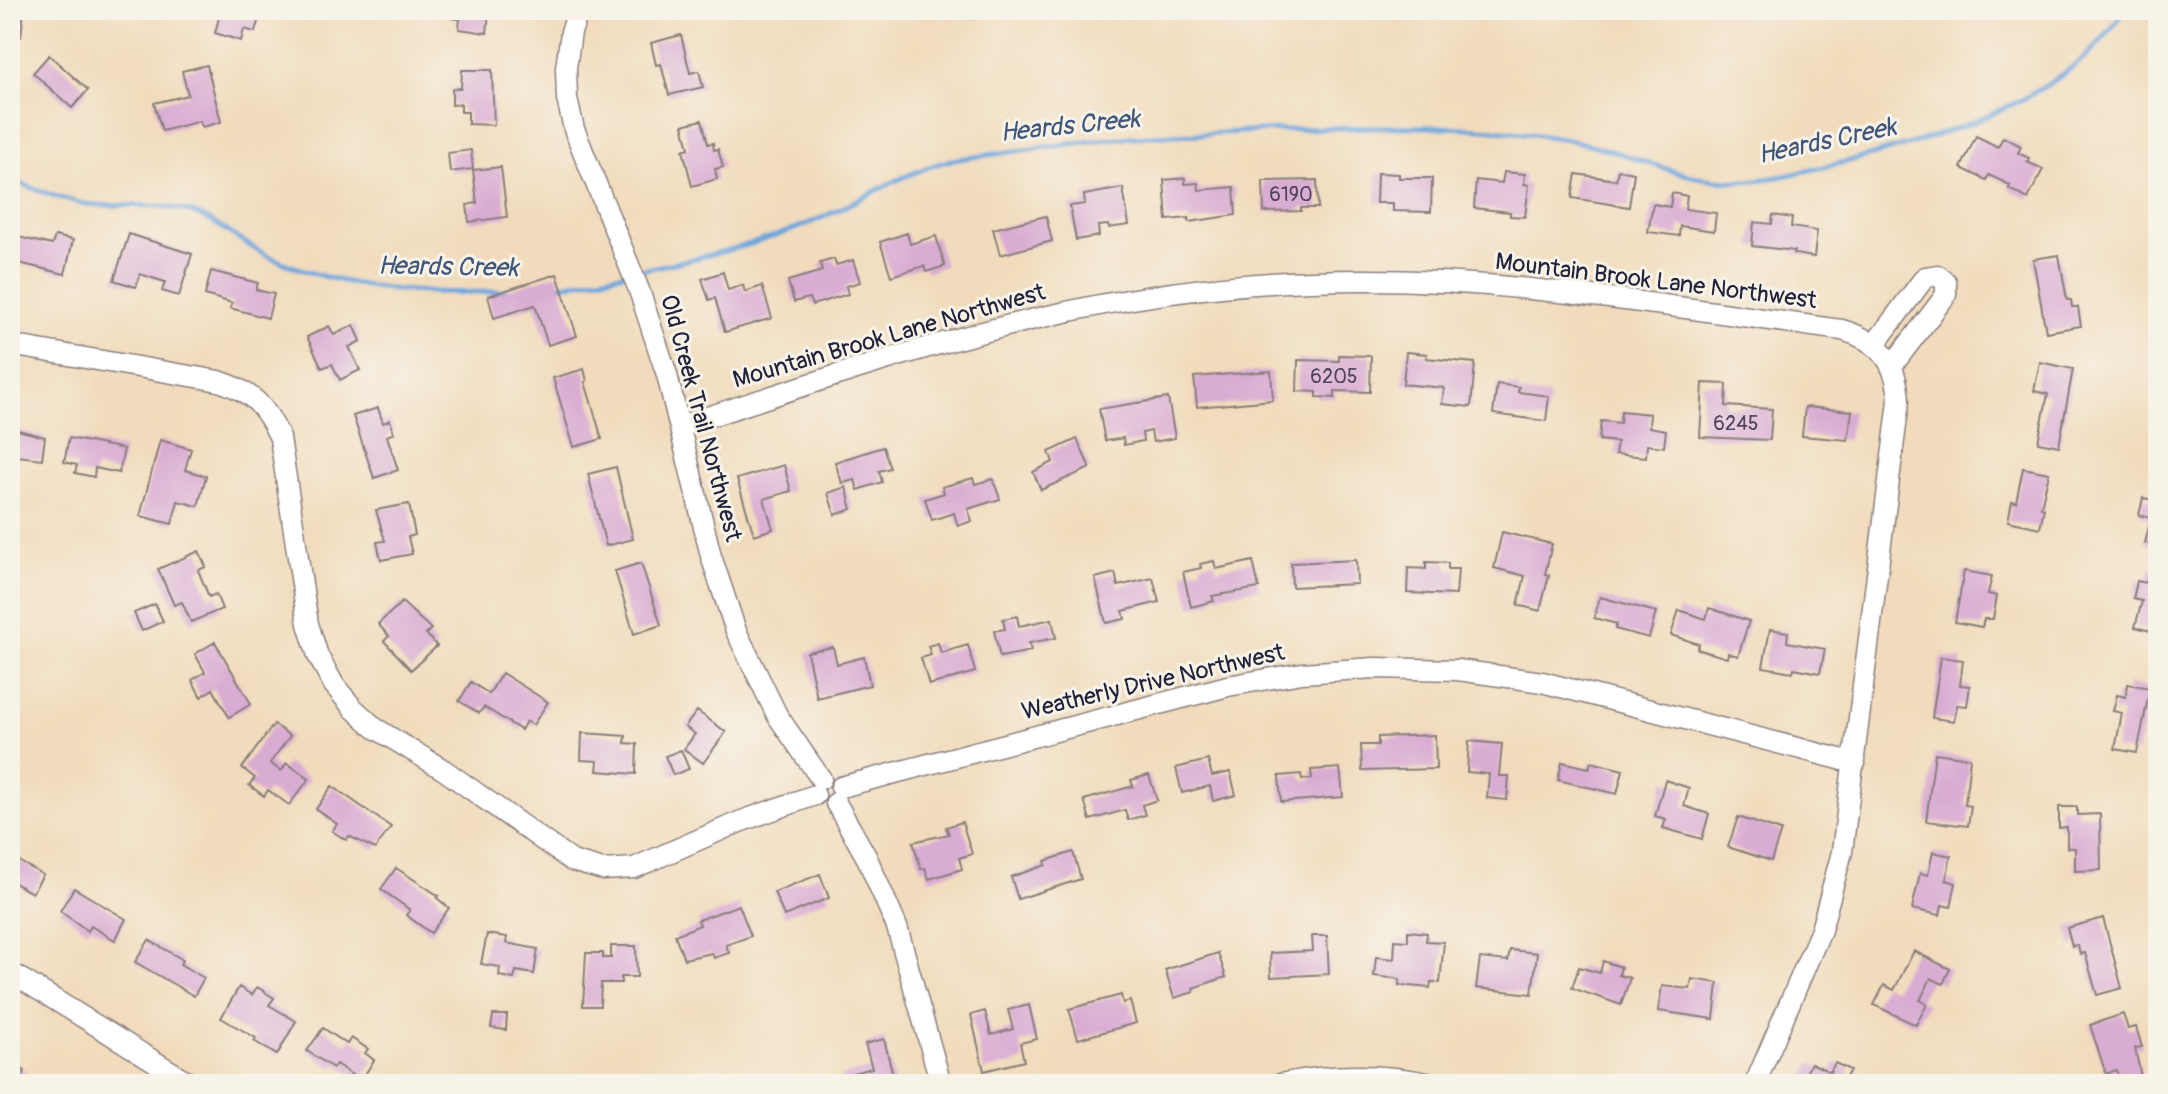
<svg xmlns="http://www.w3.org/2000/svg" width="2168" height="1094" font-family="Pangolin,sans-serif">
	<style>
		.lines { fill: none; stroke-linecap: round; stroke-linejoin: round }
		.stream { stroke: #6ea5dc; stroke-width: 5 }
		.building { fill: #d9acd3 }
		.minor-casing { stroke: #8a7e7c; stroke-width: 23 }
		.minor { stroke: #fff; stroke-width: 20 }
		.labels { text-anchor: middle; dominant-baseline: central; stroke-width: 6; stroke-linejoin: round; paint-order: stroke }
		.number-label { font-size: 20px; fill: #504461 }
		.street-label { font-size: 24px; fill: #22223b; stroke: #f7f3e8 }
		.water-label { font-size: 26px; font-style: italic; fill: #40567b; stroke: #f7f3e8 }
	</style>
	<rect width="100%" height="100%" fill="#f7f3e8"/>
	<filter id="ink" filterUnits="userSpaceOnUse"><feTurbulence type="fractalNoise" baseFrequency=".0125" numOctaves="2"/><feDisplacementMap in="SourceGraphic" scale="16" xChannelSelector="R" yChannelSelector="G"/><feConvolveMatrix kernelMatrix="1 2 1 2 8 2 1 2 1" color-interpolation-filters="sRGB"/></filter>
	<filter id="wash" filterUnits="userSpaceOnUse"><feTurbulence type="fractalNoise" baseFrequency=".006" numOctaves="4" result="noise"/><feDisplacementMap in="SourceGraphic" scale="32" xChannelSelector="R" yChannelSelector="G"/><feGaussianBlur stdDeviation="1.8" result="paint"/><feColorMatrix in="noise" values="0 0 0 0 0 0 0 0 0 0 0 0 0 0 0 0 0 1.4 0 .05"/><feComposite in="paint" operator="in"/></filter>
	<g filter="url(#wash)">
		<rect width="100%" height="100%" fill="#f1dbbc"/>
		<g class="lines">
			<path class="stream" d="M10,180C33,188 61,200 86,204C118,208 151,202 183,210C215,218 239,242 268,256C343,291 426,296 507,291
				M636,271C695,259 756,246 812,222C861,201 899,174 951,160C1004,153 1057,145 1110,139C1147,135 1185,135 1221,133C1293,129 1366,126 1438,127C1489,128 1540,133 1591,145C1632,155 1672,175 1715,180C1757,185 1796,173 1837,164C1931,141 2072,100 2124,10
				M557,286L626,273"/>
		</g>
		<g id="blocks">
			<path class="building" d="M10,10H24L21,37L10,36Z
				M221,10L261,11L255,32L244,29L241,41L215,33Z
				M452,10H489L487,33L459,29L460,19L451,18Z
				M953,10H976L975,19L952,17Z
				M681,35L690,73L699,71L703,87L669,95L661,64L656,65L651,43Z
				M49,55L88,90L72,108L33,73Z
				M207,65L221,122L202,127L200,121L162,131L154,103L188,95L182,71Z
				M462,70H492L494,125L468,124V112H461V104L452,105V89L461,88Z
				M702,120L708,144L713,143L714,150L718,149L723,167L715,169L717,179L692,186L683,150L689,148L683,125Z
				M1976,136L1998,147L2003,137L2021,146L2018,153L2029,158L2027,162L2043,169L2028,199L2009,189L2010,185L1989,175L1986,180L1961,168Z
				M471,150L473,169L450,172L448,153Z
				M501,167L507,217L469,222L467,205L477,203L473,170Z
				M1618,170L1634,173L1629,207L1572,198L1576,174L1616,180Z
				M1504,172L1525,174L1524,184L1529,185L1525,217L1510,216V212L1474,208L1476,180L1502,183Z
				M1377,173L1399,174V178H1432L1431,212L1393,211V203H1376Z
				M1185,178V184L1198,183L1199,190L1234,187L1236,215L1189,222V218L1167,220L1164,180Z
				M1317,180L1318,208H1301V211L1264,212L1263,181Z
				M1123,188L1129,225L1109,228L1108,225L1098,226L1099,236L1076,240L1070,206L1085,204L1084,195Z
				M1672,193L1687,196L1685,209L1716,213L1714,231L1680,226L1679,236L1648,232L1653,204L1670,207Z
				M1773,215L1792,218L1791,227L1817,231L1814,257L1794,254L1795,251L1752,246L1754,222L1772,224Z
				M1046,216L1052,241L1000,255L993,229Z
				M907,233L910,244L936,236L945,266L926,272L924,266L891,276L880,242Z
				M129,234L192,254L179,296L162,291L165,282L140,274L136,287L114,280Z
				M14,236L52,245L55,236L73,240L65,274L10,261Z
				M2059,255L2067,300H2071L2072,307H2078L2081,326L2046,332L2033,259Z
				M834,259L836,265L853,260L860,282L846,286L848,294L812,305L809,298L794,302L788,281L822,271L820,263Z
				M211,271L258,283L256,290L274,294L268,318L230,308L232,303L205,295Z
				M723,272L728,290L743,285L745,292L762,286L772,318L725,332L715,298L709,300L702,279Z
				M557,274L577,336L548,345L535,305L494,318L488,296Z
				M354,325L361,341L349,347L360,370L340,380L332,364L322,368L307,337L329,326L334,335Z
				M1406,352L1427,354L1426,358L1475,363L1471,407L1442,404L1444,388L1403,384Z
				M1339,355L1371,356L1370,392L1335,391V398L1317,397V392L1297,391L1298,360L1339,361Z
				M2040,362L2073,369L2059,446L2038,442L2048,394L2034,391Z
				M584,369L587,381L585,382L602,439L574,447L553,378Z
				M1271,371L1273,400L1197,407L1194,377Z
				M1703,383L1727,384L1726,406L1772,409L1770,440L1700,437Z
				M1497,384L1519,387L1518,392L1549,396L1546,421L1493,414Z
				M1168,398L1175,438L1153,442L1151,431L1142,433L1143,441L1124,445L1123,438L1105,441L1099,409Z
				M1805,407L1852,411L1848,440L1802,436Z
				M378,408L383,423L390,420L394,433L387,436L398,470L374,478L353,416Z
				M1621,411L1650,414L1649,427L1666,430L1664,447L1647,445L1646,457L1615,454L1617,442L1599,440L1601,421L1620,423Z
				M10,428L45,437L42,459L18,456L16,465L10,464Z
				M69,438L124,449L119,473L95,468L94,477L75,473L77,465L64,462Z
				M1077,439L1090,468L1041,490L1033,472L1053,462L1049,452Z
				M160,440L191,449L185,470L206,476L198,506L178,501L172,524L140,516Z
				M883,447L890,468L879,471L882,482L858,490L855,480L842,483L835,462Z
				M784,465L791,491L764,499L773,529L754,535L737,479Z
				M616,467L633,539L606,546L588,474Z
				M2023,468L2049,473L2041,507L2044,508L2040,528L2008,521L2012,501L2016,502Z
				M973,478L975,484L993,479L1000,499L968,509L972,521L958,526L954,513L932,520L925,499L944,493L942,487Z
				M2157,486H2158V546L2145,543L2151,518L2139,515L2143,498L2154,500Z
				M846,487L852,509L835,515L828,493Z
				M409,504L415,535L408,537L412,554L381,560L377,542L385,541L376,510Z
				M1502,532L1552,544L1545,574L1549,575L1540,611L1518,605L1525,576L1494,568Z
				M199,551L206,567L198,570L209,597L216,594L222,609L191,622L182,602L174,605L158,569Z
				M1356,560L1357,584L1292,587L1291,563Z
				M1214,561L1216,569L1253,561L1259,588L1212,596L1214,601L1191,607L1183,572L1201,568L1200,564Z
				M1426,562L1448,563V569H1458L1456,595L1407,593L1408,568L1426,569Z
				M641,563L661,625L634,634L615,571Z
				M2150,569L2158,571V633L2135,627L2142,601L2133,599L2137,581L2146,583Z
				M1964,571L1992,576L1988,594L1997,596L1993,619H1984L1982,627L1955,622Z
				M1115,573L1118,586L1153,578L1159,602L1123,611L1125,619L1106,623L1095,578Z
				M1600,597L1656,612L1649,638L1615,629L1617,624L1594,618Z
				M402,602L431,629L426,634L437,646L411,670L384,641L389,636L378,624Z
				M155,604L163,621L142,631L134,613Z
				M1709,608L1749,621L1738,656L1728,653L1727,658L1697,649L1699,644L1671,635L1679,610L1706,619Z
				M1017,616L1019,626L1052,619L1056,638L1029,643L1031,651L1000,657L994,631L1005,629L1003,619Z
				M1770,629L1788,632L1787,642L1825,649L1820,673L1794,668L1793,672L1763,667Z
				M215,642L251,704L229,717L213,689L201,697L192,680L205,672L195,654Z
				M938,643L941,653L968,645L975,672L929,685L921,658L931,655L928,646Z
				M833,647L837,664L864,657L870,685L817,698L807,652Z
				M1941,657L1963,660L1960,685L1970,686L1967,706L1957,705L1954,721L1932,718Z
				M502,673L548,702L533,725L526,721L521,730L484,707L479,713L459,701L471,682L489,694Z
				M2128,684L2150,688L2137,753L2115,749L2122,713L2113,711L2117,695L2126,697Z
				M697,711L726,732L703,763L684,749L695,734L685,727Z
				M274,724L290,736L270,763L281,771L287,763L309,779L289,805L268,790L264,796L249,785L255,778L242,768Z
				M582,733L626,736L625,743L637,744L636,774L597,771L598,761L581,760Z
				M1435,735L1436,769L1362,771L1361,745H1378V737Z
				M1469,741L1502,744L1499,776H1509L1507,800L1487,798L1489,774L1467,772Z
				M681,750L689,769L673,775L665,756Z
				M1935,753L1970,758L1965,805L1971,806L1968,826L1926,821Z
				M1208,760L1212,776L1230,772L1236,795L1213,801L1210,786L1182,793L1176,768Z
				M1562,762L1589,768L1591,762L1623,770L1617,794L1558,780Z
				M1340,768L1343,797L1281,802L1279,776L1301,774L1302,780L1312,779L1311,770Z
				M1149,775L1157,800L1142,805L1145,815L1128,820L1125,810L1090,820L1084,800L1133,786L1131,780Z
				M1665,780L1689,788L1684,806L1709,814L1702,839L1663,828L1666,819L1655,816Z
				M332,786L391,827L375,849L349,836L346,840L332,831L337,824L316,809Z
				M2059,807H2077V815L2100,814L2101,870L2075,871V848H2067V827L2059,828Z
				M1738,817L1781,831L1771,861L1728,847Z
				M962,822L972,854L959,858L962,869L929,879L925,868L921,869L913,842L949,834L946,827Z
				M1073,852L1081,879L1018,899L1011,877L1046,865L1045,861Z
				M1933,852L1951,856L1946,880L1956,883L1951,907L1942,905L1940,915L1912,909L1920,873L1928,875Z
				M10,856L43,875L32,893L10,881Z
				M396,868L439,896L437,898L449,908L431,933L406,915L410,910L381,889Z
				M820,874L829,898L784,916L774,892Z
				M74,888L126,919L115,940L91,926L88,931L60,911Z
				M739,905L751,936L726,945L729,953L714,958L712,953L684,959L675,935L700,925L698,920Z
				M2103,918L2122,988L2097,995L2085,953L2080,954L2078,945L2072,946L2067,928Z
				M1408,931L1427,933L1426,941L1444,942L1440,983L1431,982L1430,988L1399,985L1400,979L1374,976L1376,957L1394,959L1395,940L1408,941Z
				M487,934L507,937L506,943L538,949L534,974L516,971L514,979L499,976L500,967L481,964Z
				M1312,936H1327L1329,974L1271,977L1270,953L1313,951Z
				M149,940L183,960L180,964L204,978L194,996L135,962Z
				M611,946H636L637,977H621V983H601L600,1006H583L586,953H603V958H611Z
				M1510,950L1537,953L1532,994L1476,988L1480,958L1508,961Z
				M1914,951L1950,969L1943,984L1931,978L1920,1000L1927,1004L1916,1025L1874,1005L1884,985L1894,990Z
				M1218,953L1226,977L1193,988L1194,992L1174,998L1165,970Z
				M1603,961L1621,967L1619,975L1630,978L1621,1005L1572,988L1579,967L1600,973Z
				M1692,979L1718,983L1714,1019L1658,1011L1662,986L1690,989Z
				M239,987L252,995L257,987L274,998L269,1005L296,1021L277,1055L254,1041L256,1038L221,1018Z
				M1121,995L1123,1003L1130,1001L1136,1023L1078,1039L1069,1009Z
				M1029,1005L1037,1039L1020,1043L1024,1061L984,1071L971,1015L985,1011L991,1035L1013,1029L1008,1010Z
				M2123,1014L2128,1029L2136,1027L2142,1047L2135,1048L2142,1081L2133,1084H2121L2116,1070L2106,1074L2090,1025Z
				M493,1015H507L506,1030L491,1028Z
				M323,1028L347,1044L351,1038L368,1049L365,1053L374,1060L361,1081L336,1064L333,1068L307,1051Z
				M884,1039L895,1084H843L841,1076L872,1068L865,1044Z
				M10,1062L25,1071L18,1084H10Z
				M1811,1063L1830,1072L1835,1063L1850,1070L1845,1079L1856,1084H1801Z"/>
		</g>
	</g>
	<g filter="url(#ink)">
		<use href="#blocks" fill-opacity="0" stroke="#8a7e7c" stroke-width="2"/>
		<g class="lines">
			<g class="minor-casing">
				<path id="minor" d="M579,10L571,32L566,68L567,99L574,129L639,290L667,375L711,556L736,631L777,715L821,779
					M1875,344L1925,277L1937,275L1946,282V295L1892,366
					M10,345L219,381C253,392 266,407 280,438L308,624L318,656L334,685L353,708L375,728L444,770L572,861L603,870L634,868L739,822L815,795
					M680,426C829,378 978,325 1133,299C1263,277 1400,275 1530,289C1634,299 1738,316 1842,330C1880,341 1897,362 1899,401L1842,852L1821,930L1755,1084
					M841,787L1228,686L1302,673L1374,668L1458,670L1542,682L1855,763
					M836,803L867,858L897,927L941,1084
					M10,972L191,1084
					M1280,1084C1332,1073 1381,1073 1433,1084"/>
			</g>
			<use href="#minor" class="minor"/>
		</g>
	</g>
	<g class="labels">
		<g class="number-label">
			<text x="1291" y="194">6190</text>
			<text x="1334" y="376">6205</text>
			<text x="1736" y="423">6245</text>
		</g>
		<g class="street-label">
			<text transform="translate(1656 281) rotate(7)">Mountain Brook Lane Northwest</text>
			<text transform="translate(889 336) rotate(-16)">Mountain Brook Lane Northwest</text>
			<text transform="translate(701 418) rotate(75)">Old Creek Trail Northwest</text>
			<text transform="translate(1153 682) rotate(-13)">Weatherly Drive Northwest</text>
		</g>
		<g class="water-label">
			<text transform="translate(1070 126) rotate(-6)">Heards Creek</text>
			<text transform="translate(1827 141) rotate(-12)">Heards Creek</text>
			<text transform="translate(448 267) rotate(1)">Heards Creek</text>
		</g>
	</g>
	<rect width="2168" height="1094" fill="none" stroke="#f7f3e8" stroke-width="40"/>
</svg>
